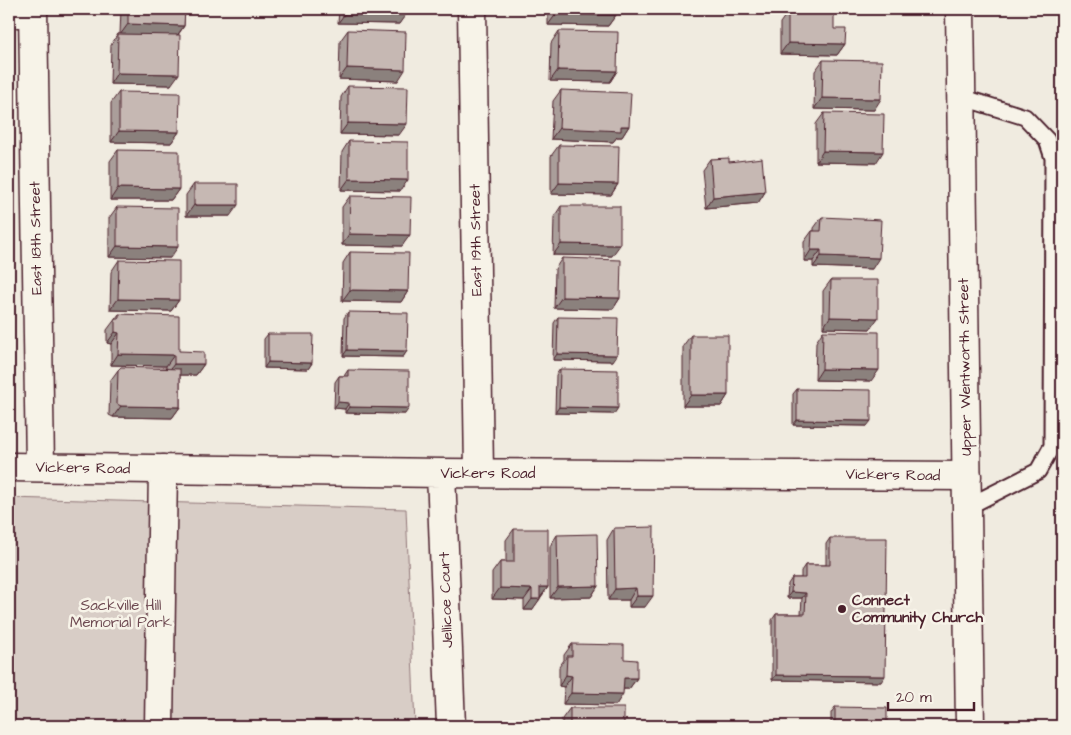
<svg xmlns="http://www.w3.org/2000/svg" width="1071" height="735" font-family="'Architects Daughter',sans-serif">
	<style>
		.green { fill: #d8cdc6; stroke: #917678 }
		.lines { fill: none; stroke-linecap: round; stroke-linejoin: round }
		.lane-casing { stroke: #4a1f2b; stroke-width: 19 }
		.street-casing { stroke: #4a1f2b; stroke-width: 31 }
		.secondary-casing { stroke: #4a1f2b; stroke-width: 31 }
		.lane { stroke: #f7f3e8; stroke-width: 15 }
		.street { stroke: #f7f3e8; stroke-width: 28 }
		.secondary { stroke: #f7f3e8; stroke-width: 28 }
		.wall { fill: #aa9e9a; stroke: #4a1f2b }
		.shaded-wall { fill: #8b817d; stroke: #4a1f2b }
		.building { fill: #c6b8b3; stroke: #4a1f2b }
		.poi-dot { fill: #4a1f2b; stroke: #f7f3e8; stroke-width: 2 }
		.labels { text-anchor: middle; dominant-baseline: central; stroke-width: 5; stroke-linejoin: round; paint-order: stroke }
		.street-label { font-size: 15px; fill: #4a1f2b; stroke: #f7f3e8 }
		.poi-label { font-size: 15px; font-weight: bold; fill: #4a1f2b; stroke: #f7f3e8; text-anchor: start }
		.park-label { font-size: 15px; fill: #6e4a52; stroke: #f7f3e8 }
	</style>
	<rect width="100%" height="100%" fill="#f0ebe0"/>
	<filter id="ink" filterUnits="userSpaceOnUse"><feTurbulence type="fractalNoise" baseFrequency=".02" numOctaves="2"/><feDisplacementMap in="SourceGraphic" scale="10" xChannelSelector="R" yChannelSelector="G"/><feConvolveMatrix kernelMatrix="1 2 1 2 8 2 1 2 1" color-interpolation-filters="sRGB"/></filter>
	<g filter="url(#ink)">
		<path class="green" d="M9,498L406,509L415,726H9Z"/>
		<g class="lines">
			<g class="lane-casing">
				<path id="lane" d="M961,97L1025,117L1047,140L1053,158L1052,446L1038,471L967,507"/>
			</g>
			<g class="street-casing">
				<path id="street" d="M33,9L40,467
					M472,9L479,472
					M9,13H33
					M9,467L441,473L967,476
					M441,473L451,726
					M159,726L163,469"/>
			</g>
			<g class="secondary-casing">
				<path id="secondary" d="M960,9L970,726"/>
			</g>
			<use href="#lane" class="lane"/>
			<use href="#street" class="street"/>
			<use href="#secondary" class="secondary"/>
		</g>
		<path class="wall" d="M121,9H185L184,26L178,35L171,85L110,84L111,45L118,34H120Z
			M339,9H407L399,24L338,23Z
			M548,9H616V15L608,26L548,25Z
			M788,12L834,29L845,44L837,55L780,54V23Z
			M1062,21V55H1059V27Z
			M348,30L398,81L339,79L340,41Z
			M559,31L617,71L610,82L550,81L551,43Z
			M823,60L874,110L814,109L815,71Z
			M348,86L399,135L340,134L341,97Z
			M561,90L629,126L622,137H617L613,142L551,139L553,101Z
			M119,92L179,132L171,143L111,142V103Z
			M824,113L876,163L816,162V124Z
			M349,141L400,191L341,190L342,152Z
			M559,145L618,184L611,195L551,194V156Z
			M118,150L179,189L171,200H110V161Z
			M710,159L729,162L765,192L758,203L706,208L702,170Z
			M194,184L230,216H186V195Z
			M350,196L402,246L342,245V207Z
			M561,206L612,256L553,255L554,217Z
			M117,207L170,258L109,257V218Z
			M822,217L872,269L813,267V261H804V242L812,231H814V228Z
			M350,252L408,291L401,302L342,301L343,263Z
			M562,258L620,298L613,309L554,308L555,269Z
			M119,260L179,300L171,311L110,310L111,272Z
			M831,280L870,329L823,328V291Z
			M348,312L407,351L403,357L343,356L344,318Z
			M119,314L179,351L204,364L196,375H180V407L172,418L113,417L109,415L110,381L118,370L166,368V366L111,365V344L107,343V330Z
			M558,317L613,361L553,360L554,323Z
			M823,331L871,381L815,380L816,342Z
			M268,334L312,363L308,369L264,368V339Z
			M691,335L728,395L721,406H683V346Z
			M560,369L614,414L555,413L556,375Z
			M348,370L405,414L345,413V409L334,408L335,382L339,376H344Z
			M797,389L867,426L793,425V394Z
			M614,528L645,607H629V600H608L607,540Z
			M514,529L548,587L532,610H524V600L492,599V573L500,562H506V540Z
			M557,535L598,586L591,597L550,598V546Z
			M830,538L881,682L772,680V620L776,614H801L802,598H787L788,584L792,578H801V571L805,565H826V544Z
			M572,644L624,659L637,678L629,689H624L616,705L563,704L564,687L559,686V667L564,660V655Z
			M835,707L887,726H831V713Z
			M570,708L624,724L631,726H562V719Z"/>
		<path class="shaded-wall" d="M1054,9H1062V10H1053Z
			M346,12L407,13L399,24L338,23Z
			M556,14L616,15L608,26L548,25Z
			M128,24L184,26L176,37L120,35Z
			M788,43L845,44L837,55L780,54Z
			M1062,50V55H1059Z
			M347,68L405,70L398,81L339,79Z
			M558,70L617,71L610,82L550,81Z
			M117,73L179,74L171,85L110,84Z
			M822,98L881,99L874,110L814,109Z
			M348,123L407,124L399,135L340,134Z
			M621,126H629L622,137H617L613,142L551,139L559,128Z
			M119,131L179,132L171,143L111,142Z
			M823,151L883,152L876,163L816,162Z
			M349,179L408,180L400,191L341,190Z
			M559,183L618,184L611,195L551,194Z
			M118,188L179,189L171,200H110Z
			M765,192L758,203L706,208L713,197Z
			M194,205H238L230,216H186Z
			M349,234L410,235L402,246L342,245Z
			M561,244L620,245L612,256L553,255Z
			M117,246L178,247L170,258L109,257Z
			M811,250H821L813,261H804Z
			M821,256L879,258L872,269L813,267Z
			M350,290L408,291L401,302L342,301Z
			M562,297L620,298L613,309L554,308Z
			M118,299L179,300L171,311L110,310Z
			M830,317L878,318L870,329L823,328Z
			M115,332L119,333L111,344L107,343Z
			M347,350L407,351L403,357L343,356Z
			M118,354L174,355L166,366L111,365Z
			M557,354L617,355L613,361L553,360Z
			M268,362L312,363L308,369L264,368Z
			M174,364H204L196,375H166Z
			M822,369L879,370L871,381L815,380Z
			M691,395H728L721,406H683Z
			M338,402L349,403L345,409L334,408Z
			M121,406L180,407L172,418L113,417Z
			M349,407L409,408L405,414L345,413Z
			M559,407L618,408L614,414L555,413Z
			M797,420L871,421L867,426L793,425Z
			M598,586L591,597L550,598L558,587Z
			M540,587H548L540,598L532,599Z
			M500,588L532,589L524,600L492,599Z
			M636,588L629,600H608L615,589Z
			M791,592L806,593L802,598H787Z
			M637,596H653L645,607H629Z
			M532,599H540L532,610H524Z
			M566,675L572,676L564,687L559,686Z
			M776,675L885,676L881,682L772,680Z
			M624,678H637L629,689H616Z
			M571,693L623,694L616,705L563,704Z"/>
		<path class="building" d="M128,9H185L184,26L128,24Z
			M346,9H407V13L346,12Z
			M556,9H616V15L556,14Z
			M788,12H834V29H846L845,44L788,43Z
			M348,30L406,32L405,70L347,68Z
			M559,31L618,32L617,71L558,70Z
			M118,34L180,35L179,74L117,73Z
			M823,60L882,61L881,99L822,98Z
			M9,78H10L11,121H9Z
			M348,86L408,87L407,124L348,123Z
			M561,90L631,93L629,126H621V131L559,128Z
			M119,92L180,93L179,132L119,131Z
			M824,113L884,114L883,152L823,151Z
			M349,141L408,142V180L349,179Z
			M559,145L619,146L618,184L559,183Z
			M118,150L179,151V189L118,188Z
			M729,158V162L762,158L765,192L713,197L710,159Z
			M194,184H238V205H194Z
			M350,196L411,197L410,235L349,234Z
			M561,206H620V245L561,244Z
			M117,207L178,208V247L117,246Z
			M822,217L881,220L879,258L821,256V250H811L812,231H821Z
			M350,252L409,253L408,291L350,290Z
			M562,258L621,260L620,298L562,297Z
			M119,260L179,261V300L118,299Z
			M831,280H878V318L830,317Z
			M348,312L408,313L407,351L347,350Z
			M119,314L179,316V351L204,352V364H174V355L118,354L119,333L115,332V319H119Z
			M558,317L618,318L617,355L557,354Z
			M823,331L879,332V370L822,369Z
			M268,334H313L312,363L268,362Z
			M691,335H728V395H691Z
			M121,367L180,369V407L121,406L117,404L118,370Z
			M560,369L618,370V408L559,407Z
			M348,370L409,371V408L349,407V403L338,402L339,376H348Z
			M797,389L871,390V421L797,420Z
			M654,527L653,596H637L636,588L615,589L614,528Z
			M514,529H548V587H540V599H532V589L500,588V562H514Z
			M597,534L598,586L558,587L557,535Z
			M830,538H887L885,676L776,675V614H805L806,593L791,592L792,578H805V565H830Z
			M572,644L624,645V659L637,660V678H624L623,694L571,693L572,676L566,675L567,656H572Z
			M835,707L887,708V726H835Z
			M570,708H624V724L631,725V726H570Z"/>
	</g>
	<circle class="poi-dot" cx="842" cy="609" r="5"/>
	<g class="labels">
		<g class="street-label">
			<text transform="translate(36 238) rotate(-91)">East 18th Street</text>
			<text transform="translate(476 240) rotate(-91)">East 19th Street</text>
			<text transform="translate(965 367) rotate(-91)">Upper Wentworth Street</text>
			<text transform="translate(83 468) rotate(1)">Vickers Road</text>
			<text x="488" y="473">Vickers Road</text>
			<text transform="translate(893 475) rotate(1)">Vickers Road</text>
			<text transform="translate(446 600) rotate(-92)">Jellicoe Court</text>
		</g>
		<g class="poi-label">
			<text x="852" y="600">Connect<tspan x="852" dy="17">Community Church</tspan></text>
		</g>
		<g class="park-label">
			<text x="121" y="605">Sackville Hill<tspan x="121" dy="17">Memorial Park</tspan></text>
		</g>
	</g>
	<rect width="1071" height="735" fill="none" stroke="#f7f3e8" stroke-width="30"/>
	<rect x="15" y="15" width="1041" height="705" fill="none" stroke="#4a1f2b" stroke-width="2" filter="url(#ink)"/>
	<path d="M888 702v8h86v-8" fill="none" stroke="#4a1f2b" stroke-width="2.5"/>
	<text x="896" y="702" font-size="15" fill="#4a1f2b" stroke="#f7f3e8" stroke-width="4" paint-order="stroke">20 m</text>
</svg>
